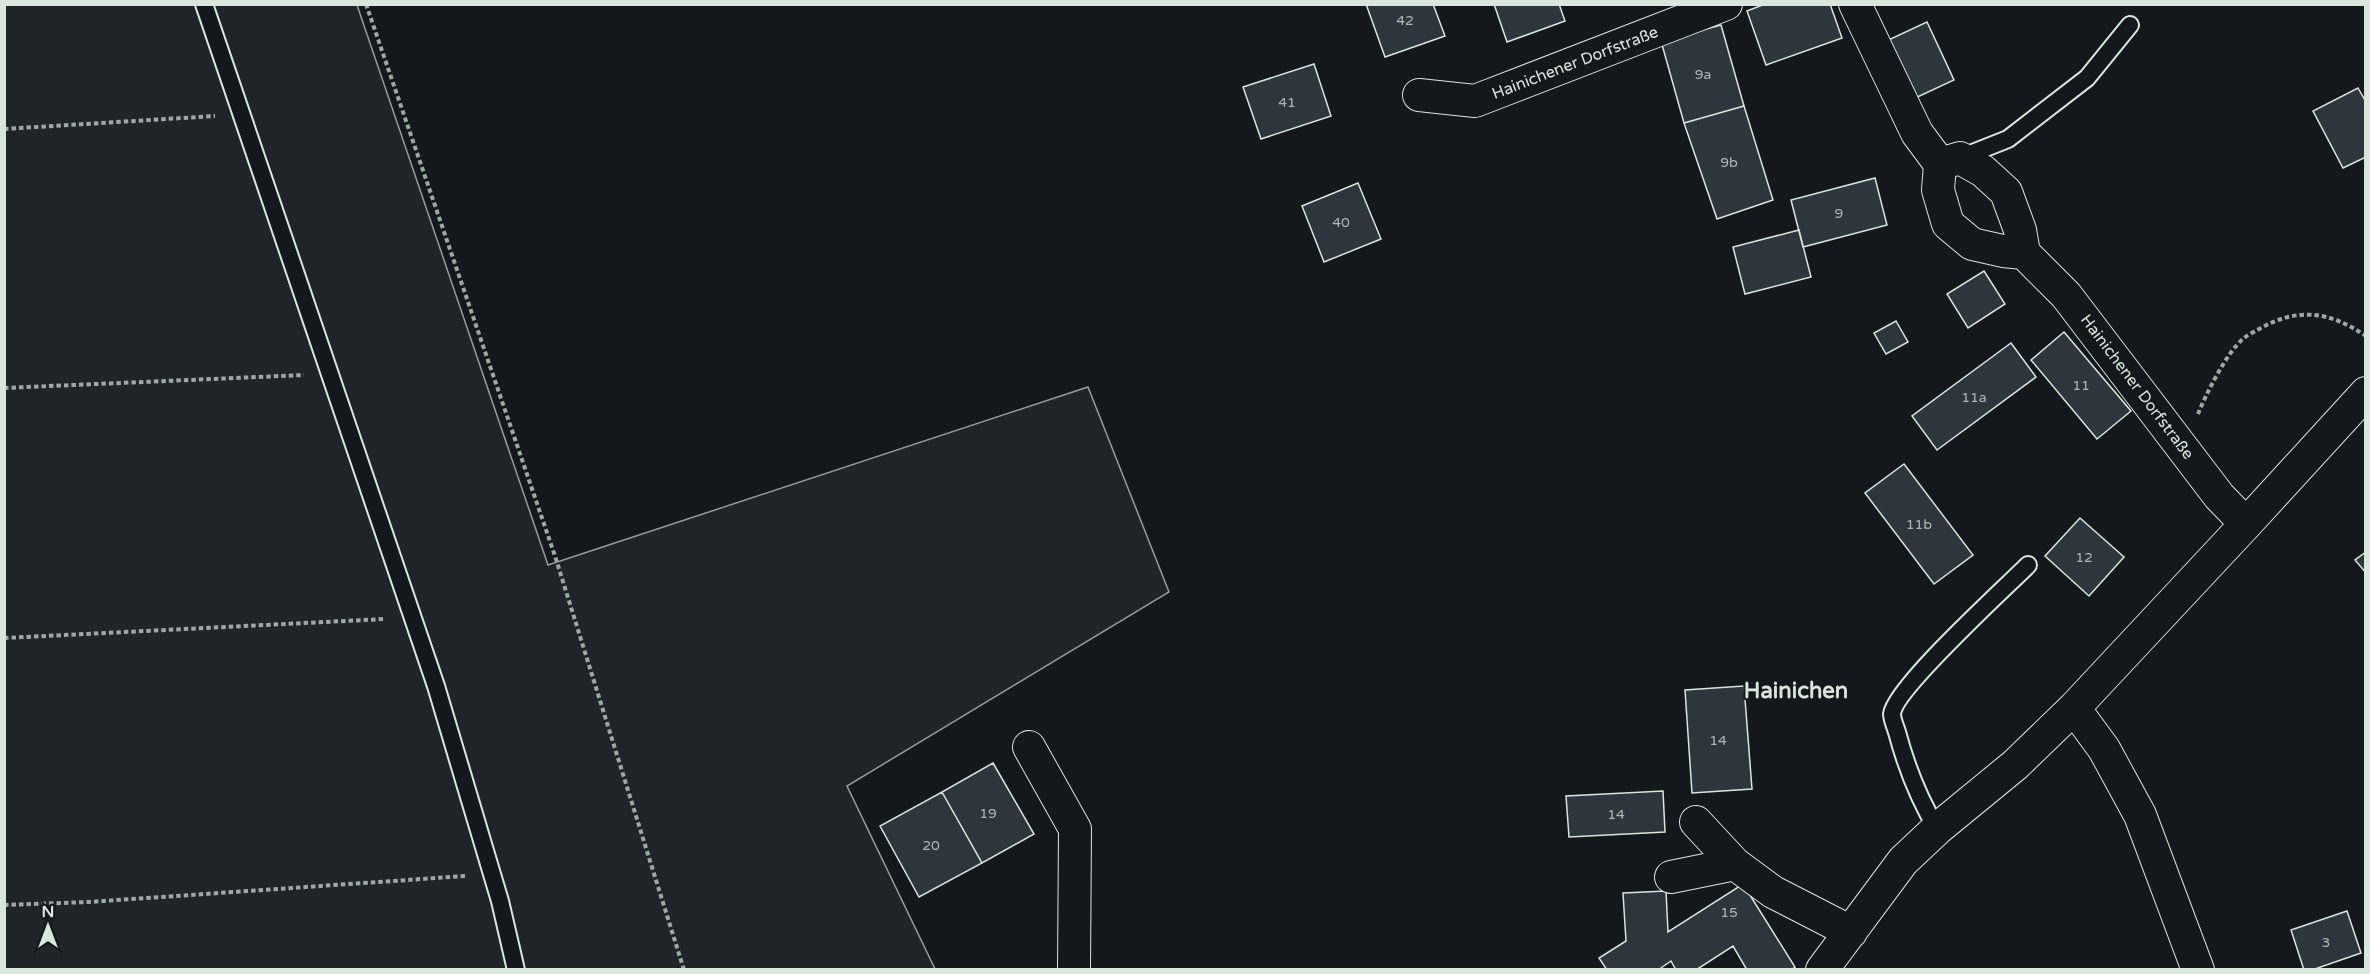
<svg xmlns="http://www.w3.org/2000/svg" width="2370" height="974" font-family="'Varela Round',sans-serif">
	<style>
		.green { fill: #202428; stroke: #939e99; stroke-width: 1.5 }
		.building { fill: #2c363c; stroke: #d8e6dc; stroke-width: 1.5 }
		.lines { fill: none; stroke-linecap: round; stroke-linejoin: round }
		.service-casing { stroke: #d8e6dc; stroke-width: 20 }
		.minor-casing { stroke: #d8e6dc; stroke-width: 34 }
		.path { stroke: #9da8a2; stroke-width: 4; stroke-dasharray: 4.5 3; stroke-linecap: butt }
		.service { stroke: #14181c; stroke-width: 16 }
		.minor { stroke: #14181c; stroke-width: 32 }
		.labels { text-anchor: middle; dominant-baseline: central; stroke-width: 4.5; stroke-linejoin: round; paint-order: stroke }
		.number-label { font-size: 14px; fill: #adbab4 }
		.street-label { font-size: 16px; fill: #d8e6dc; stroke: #14181c }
		.district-label { font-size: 22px; font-weight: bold; fill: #d8e6dc; stroke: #14181c }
	</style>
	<rect width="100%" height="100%" fill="#14181c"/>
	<path class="green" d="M5,5H357L548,565L1088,387L1169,592L847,786L935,969L5,970Z"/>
	<path class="building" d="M1366,4H1433L1445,36L1385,57Z
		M1494,4H1559L1565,21L1507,42Z
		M1765,4H1830L1842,38L1766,65L1747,11Z
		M1927,22L1954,80L1911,100L1884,42Z
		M1721,25L1744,106L1684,123L1661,41Z
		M1314,64L1331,116L1261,139L1243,87Z
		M2358,88L2366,102V157L2343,168L2313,111Z
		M1744,106L1773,200L1717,219L1684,123Z
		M1875,178L1887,225L1803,247L1791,200Z
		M1358,183L1381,239L1324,262L1302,206Z
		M1799,230L1811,277L1745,294L1733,247Z
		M1984,271L2005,304L1968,328L1947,294Z
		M1896,321L1908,342L1886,354L1874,333Z
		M2064,332L2131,411L2097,439L2031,360Z
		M2011,343L2036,377L1937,450L1912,416Z
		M1904,464L1973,555L1934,584L1865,493Z
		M2080,518L2124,557L2089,596L2045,556Z
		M2366,552V573L2355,560Z
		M1744,686L1752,789L1692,793L1685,690Z
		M993,763L1034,834L982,863L942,792Z
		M1663,791L1665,832L1569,837L1566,796Z
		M942,792L982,863L919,897L880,826Z
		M1743,884L1795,967L1791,970H1747L1733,946L1696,970H1676L1671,961L1658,970H1607L1599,958L1626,941L1623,893L1666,891L1668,932Z
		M2347,911L2361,953L2312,970H2304L2291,930Z"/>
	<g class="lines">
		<g class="service-casing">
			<path id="service" d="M204,4L436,686L500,901L516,970
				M1960,158L2008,139L2087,78L2130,25
				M1937,829C1919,799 1906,766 1897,732C1895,726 1892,719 1892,714C1894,689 2004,589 2028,565"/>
		</g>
		<g class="minor-casing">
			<path id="minor" d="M1855,4L1917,133L1940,164L1960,158L1983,171L2006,192L2020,230L2024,253L2066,295L2219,496L2246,524
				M1419,95L1475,101L1726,4
				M1940,164L1938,190L1948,224L1972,244L2003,251L2024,253
				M2074,708L2104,749L2140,815L2198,970
				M1029,747L1075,829L1074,970
				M1696,822L1735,864L1773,892L1851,932
				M1671,877L1735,864
				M1822,970L1903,861L1937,829L2015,765L2074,708L2246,524L2366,393"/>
		</g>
		<path class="path" d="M366,4L555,556L684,970
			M4,129L215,116
			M4,388L304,375
			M2198,414C2206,394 2227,352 2243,339C2247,335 2254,332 2259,329C2298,307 2329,311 2366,336
			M4,638L385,619
			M4,905L89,902L465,876"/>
		<use href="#service" class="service"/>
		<use href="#minor" class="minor"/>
	</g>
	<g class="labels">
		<g class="number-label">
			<text x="1405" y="20">42</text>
			<text x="1703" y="74">9a</text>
			<text x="1287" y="102">41</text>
			<text x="1729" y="162">9b</text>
			<text x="1839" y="213">9</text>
			<text x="1341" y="222">40</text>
			<text x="2081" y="385">11</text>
			<text x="1974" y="397">11a</text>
			<text x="1919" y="524">11b</text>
			<text x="2084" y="557">12</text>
			<text x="1718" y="740">14</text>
			<text x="988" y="813">19</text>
			<text x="1616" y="814">14</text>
			<text x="931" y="845">20</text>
			<text x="1729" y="912">15</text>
			<text x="2326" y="942">3</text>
		</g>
		<g class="street-label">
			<text transform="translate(1575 63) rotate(-21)">Hainichener Dorfstraße</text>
			<text transform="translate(2137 387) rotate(53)">Hainichener Dorfstraße</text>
		</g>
		<g class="district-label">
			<text x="1796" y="691">Hainichen</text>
		</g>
	</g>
	<rect width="2370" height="974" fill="none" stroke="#d8e6dc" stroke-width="12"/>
	<g transform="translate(48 926)" stroke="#14181c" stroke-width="4.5" paint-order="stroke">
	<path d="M0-4.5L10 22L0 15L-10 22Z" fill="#d8e6dc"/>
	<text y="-9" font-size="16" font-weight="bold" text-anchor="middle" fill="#d8e6dc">N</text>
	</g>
</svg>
